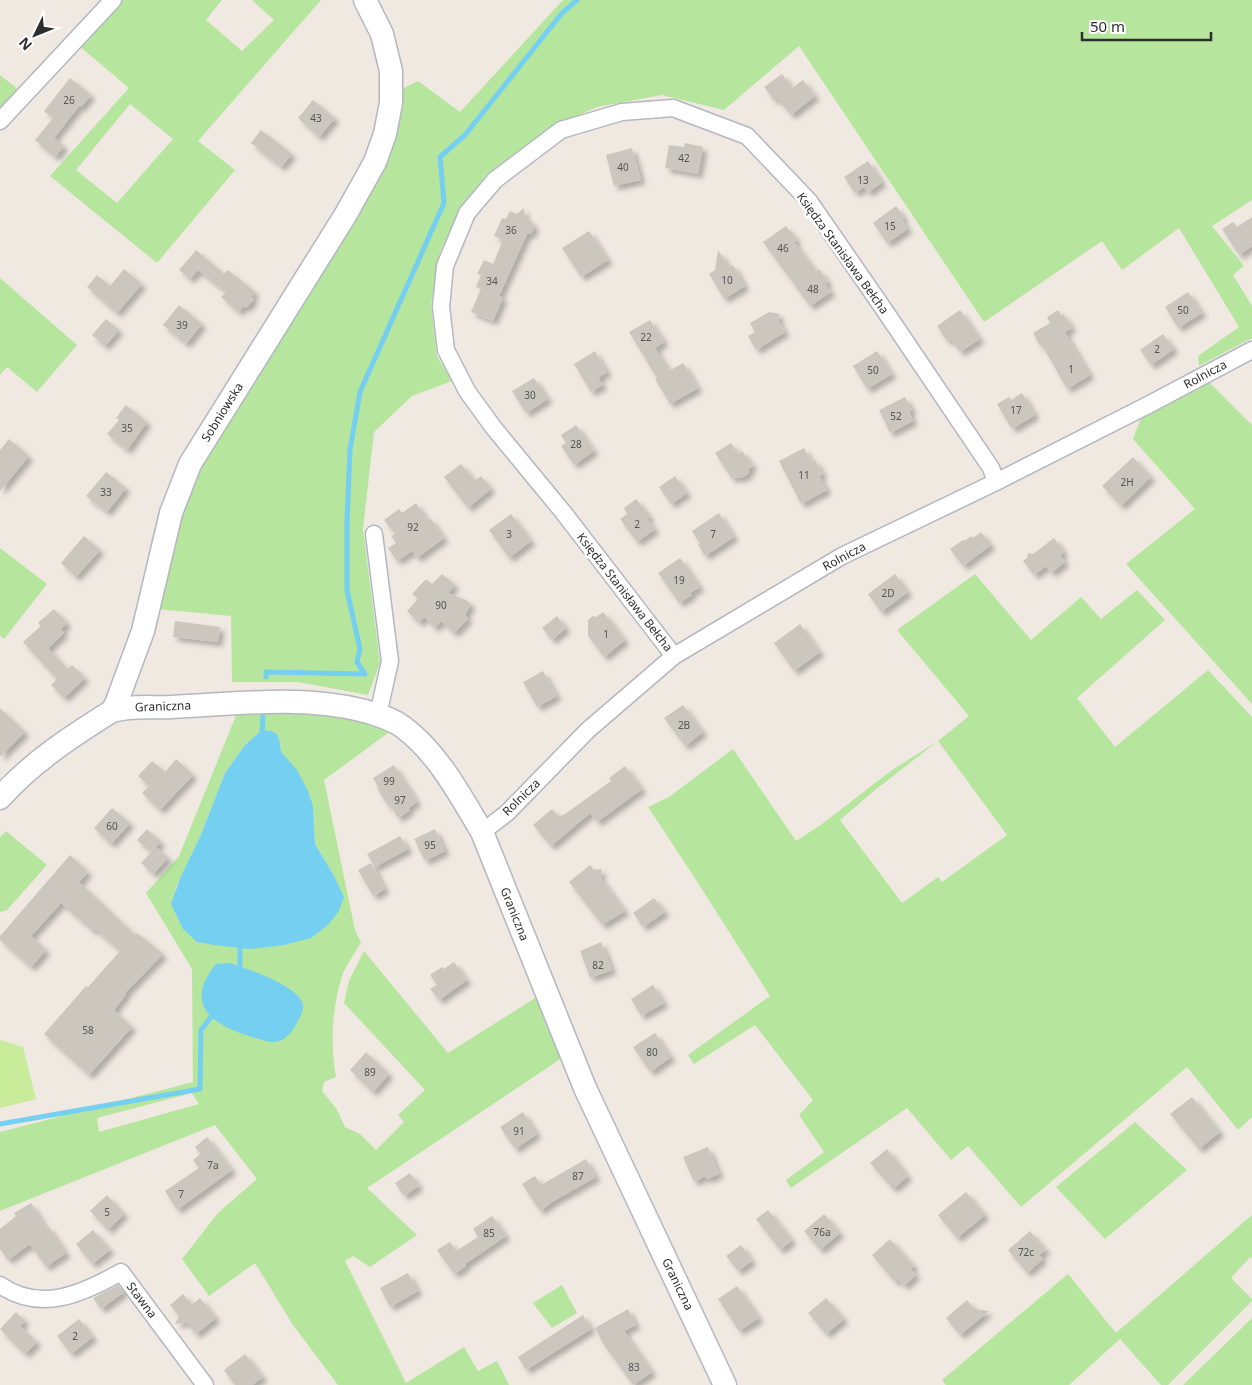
<svg xmlns="http://www.w3.org/2000/svg" width="1252" height="1385" font-family="'Noto Sans',sans-serif">
	<style>
		.green { fill: #b6e59e; fill-rule: evenodd }
		.pitch { fill: #c9ec9a }
		.water { fill: #75cff0 }
		.lines { fill: none; stroke-linecap: round; stroke-linejoin: round }
		.stream { stroke: #75cff0; stroke-width: 5 }
		.building { fill: #cbc7bf; filter: url(#shadow) }
		.street-casing { stroke: #b4b7c1; stroke-width: 19 }
		.secondary-casing { stroke: #b4b7c1; stroke-width: 25 }
		.street { stroke: #fff; stroke-width: 16 }
		.secondary { stroke: #fff; stroke-width: 22 }
		.labels { text-anchor: middle; dominant-baseline: central; stroke-width: 5; stroke-linejoin: round; paint-order: stroke }
		.number-label { font-size: 10px; fill: #555452 }
		.street-label { font-size: 12px; fill: #2e2e2e; stroke: #fff }
	</style>
	<defs>
		<filter id="shadow"><feDropShadow dx="4.5" dy="4.5" stdDeviation="2.5" flood-color="#0004"/></filter>
	</defs>
	<rect width="100%" height="100%" fill="#efe9e1"/>
	<path class="green" d="M118,0H222L206,20L242,51L274,20L252,0H321L198,141L235,170L157,263L50,176L129,88L78,45ZM130,104L173,139L117,203L76,170Z
		M563,0H1252V200L1212,226L1244,266L1233,275L1252,306V338L1199,366L1198,356L1239,327L1179,228L1122,270L1102,241L984,322L799,46L724,110L662,95L597,107L550,128L487,174L461,207L440,252L431,305L437,356L452,381L412,396L374,432L363,529L380,663L368,695L298,682H232L231,616L157,609L179,517L201,467L402,89L418,81L460,112Z
		M0,75L20,91L0,113Z
		M0,278L77,345L37,392L7,367L0,375Z
		M1209,382L1252,425V704L1126,564L1195,509L1133,439L1143,413Z
		M0,548L47,584L4,639L0,636Z
		M975,574L1031,640L1081,597L1101,619L1137,590L1165,620L1077,698L1115,747L1208,670L1252,717V1117L1238,1130L1187,1067L1021,1207L968,1146L951,1160L907,1108L791,1188L786,1180L824,1152L799,1115L813,1100L755,1025L694,1064L688,1055L770,996L689,869L648,807L669,797L733,749L796,841L822,824L892,770L938,741L969,716L897,630ZM938,741L1007,835L942,882L938,877L902,903L840,820L875,790Z
		M294,712L354,718L392,730L324,780L355,930L361,942C355,953 346,965 342,976C332,1008 330,1044 336,1077L324,1082L322,1091L336,1108L345,1127L360,1134L376,1150L404,1122L398,1115L425,1090L344,1003L349,981L364,951L448,1053L540,995L562,1058L367,1188L417,1235L370,1267L353,1256L345,1261L406,1383L464,1347L478,1371L497,1361L509,1385H338L293,1325L255,1263L209,1296L182,1259L218,1213L257,1179L215,1125L0,1211V1132L193,1082L192,969L146,893L179,856L237,713ZM262,730L280,743L281,752L313,806L315,844L333,874L175,890L200,837L225,773L245,745ZM192,1093L199,1104L99,1132L97,1118Z
		M6,831L47,865L7,910L0,912V837Z
		M1135,1122L1187,1170L1105,1239L1056,1187Z
		M1252,1215V1258L1250,1257L1231,1278L1252,1299V1301L1168,1385H1161L1120,1339L1069,1385H946L942,1380L1068,1274L1116,1333Z
		M562,1285L577,1313L552,1328L533,1303Z
		M1252,1318V1385H1183Z"/>
	<path class="pitch" d="M0,1040L23,1047L36,1099L0,1108Z"/>
	<path class="water" d="M262,730L271,731L277,734L280,743L281,752L297,770L308,791L313,806L315,844L333,874L344,897L339,911L328,925L311,938L284,945L249,949L214,945L197,942L183,929L171,904L181,876L200,837L225,773L245,745Z
		M229,963C246,968 300,986 303,1005C304,1011 299,1018 297,1023C292,1032 285,1041 275,1042C268,1043 256,1038 249,1036C210,1024 184,1003 216,964Z"/>
	<g class="lines">
		<path class="stream" d="M266,677V672L365,674L357,662L360,649L347,590V523L350,450L360,392L444,203L440,157L465,135L562,13L577,0
			M262,735L263,715
			M240,942V973
			M0,1124L200,1089L201,1030L215,1012"/>
	</g>
	<path class="building" d="M782,74L792,88L803,80L815,96L791,115L777,98L774,100L764,87Z
		M70,78L91,95L81,107L79,106L54,138L64,146L55,157L35,140L53,118L44,111Z
		M313,100L335,118L319,137L298,118Z
		M261,130L292,154L281,167L251,143Z
		M685,143L703,147L698,174L665,168L669,145L684,147Z
		M632,148L641,180L614,186L606,155Z
		M868,161L882,182L868,193L864,187L855,193L844,177Z
		M896,206L904,218L902,220L908,229L887,243L873,223Z
		M524,208L525,218L531,221L534,227L531,234H527L499,296L503,298L493,321L471,312L481,289L476,287L481,275L477,274L484,260L493,264L503,240L494,236L502,218L506,219L510,211L517,214Z
		M1252,217V246L1239,255L1222,229L1233,222L1237,227Z
		M786,226L797,240L794,242L816,272L819,269L828,282L825,284L831,292L810,306L763,242Z
		M589,231L608,260L581,277L562,248Z
		M196,250L224,274L228,270L255,292L251,297L254,299L246,308L243,306L239,312L221,297L226,292L198,270L190,279L179,270Z
		M718,250L729,267L733,265L745,286L724,299L709,274L715,270Z
		M124,269L142,284L117,313L87,287L97,275L110,286Z
		M1188,292L1202,313L1178,328L1165,307Z
		M179,305L202,324L186,344L163,325Z
		M960,310L980,339L960,352L951,339L947,341L937,326Z
		M1058,310L1062,316L1064,315L1072,328L1065,332L1067,336L1090,375L1067,389L1042,345L1040,346L1033,333L1050,323L1047,317Z
		M769,312L780,314L778,320L785,332L756,350L748,336L755,332L750,323Z
		M106,319L119,330L105,346L92,335Z
		M650,320L664,342L655,348L669,371L683,363L698,388L670,404L655,379L657,378L629,332Z
		M1163,334L1174,349L1151,365L1140,350Z
		M595,351L607,372L598,378L603,385L591,392L574,364Z
		M877,351L892,374L867,389L853,366Z
		M534,378L548,399L526,413L512,391Z
		M1022,393L1035,415L1012,429L997,404L1009,397L1011,400Z
		M905,397L912,410L909,411L913,421L890,433L879,410Z
		M126,405L147,422L127,450L107,434L119,420L116,418Z
		M576,425L594,451L574,465L561,446L566,443L561,435Z
		M9,439L29,456L0,491V450Z
		M731,443L738,454L742,451L753,466L749,469L748,474L741,478L736,477L732,479L715,453Z
		M804,448L811,461L815,460L823,474L819,476L827,490L801,504L779,461Z
		M1133,457L1151,477L1121,506L1102,486Z
		M461,464L475,481L481,476L491,489L468,508L444,477Z
		M106,472L126,488L107,512L86,496Z
		M675,476L687,493L671,504L659,487Z
		M636,499L650,517L647,519L655,529L637,542L620,519L627,514L624,508Z
		M416,503L427,520L430,518L444,538L417,558L412,551L397,561L388,548L396,543L391,536L395,534L384,520L399,509L402,513Z
		M719,513L734,537L705,556L698,545L700,544L692,531Z
		M511,514L531,541L509,558L489,530Z
		M981,532L991,545L963,566L950,549L963,540L964,541L972,536L973,538Z
		M84,536L100,550L76,577L61,563Z
		M1054,538L1064,552L1060,555L1065,562L1051,573L1046,566L1034,575L1023,561L1027,558L1028,553L1033,554Z
		M680,558L700,587L690,593L692,595L679,603L658,573Z
		M442,574L455,585L448,593L466,600L471,604L465,615L468,619L454,633L441,621L435,628L424,617L419,623L407,611L418,599L412,594L426,579L432,584Z
		M895,574L908,592L881,612L868,594Z
		M54,609L67,623L61,629L64,633L48,648L67,669L72,665L85,678L64,698L51,685L57,679L23,642L41,626L38,623Z
		M603,612L625,640L604,657L588,636V620L593,616L596,617Z
		M557,616L566,628L552,640L542,628Z
		M175,621L220,627L218,642L173,637Z
		M800,624L820,652L794,671L774,643Z
		M543,671L557,696L537,707L523,682Z
		M683,705L703,732L685,746L664,718Z
		M0,708L25,732L0,757Z
		M176,759L193,775L160,810L142,793L149,786L138,776L152,761L165,772Z
		M394,765L417,802L408,808L410,810L398,818L390,805L388,806L377,788L378,787L373,778Z
		M625,766L642,789L597,822L590,813L551,846L533,825L552,809L559,817L565,814L611,781L609,778Z
		M112,808L130,823L111,844L94,828Z
		M147,829L161,842L152,851L156,847L168,858L153,874L141,863L151,852L137,840Z
		M435,829L445,851L425,861L414,839Z
		M400,836L408,849L375,867L367,854Z
		M70,855L88,872L79,882L135,935L137,933L163,954L125,993L126,994L114,1010L132,1027L89,1075L44,1034L86,986L88,987L120,951L95,929L93,931L61,903L31,936L46,950L31,967L0,940V936Z
		M371,863L385,889L373,896L358,870Z
		M590,865L594,870L602,869L600,877L625,911L602,925L569,882Z
		M654,898L665,912L643,927L633,913Z
		M601,942L612,970L590,978L580,951Z
		M454,962L467,980L439,1000L430,989L437,985L430,975L442,967L444,969Z
		M653,985L664,1003L641,1016L631,999Z
		M655,1033L671,1057L650,1072L633,1047Z
		M366,1052L389,1074L373,1092L350,1070Z
		M1192,1097L1220,1132L1199,1149L1170,1114Z
		M523,1112L537,1134L515,1149L500,1127Z
		M207,1137L232,1170L177,1210L165,1191L199,1168L193,1160L200,1154L195,1147Z
		M708,1147L719,1174L707,1179L705,1176L694,1182L683,1157Z
		M887,1149L908,1176L893,1189L870,1163Z
		M586,1159L596,1177L552,1202L540,1211L522,1184L535,1176L541,1185Z
		M410,1173L419,1186L404,1196L395,1183Z
		M966,1192L985,1215L957,1238L938,1215Z
		M107,1195L124,1214L108,1230L90,1211Z
		M31,1203L46,1228L48,1226L66,1253L46,1267L30,1244L8,1260L0,1249V1229L16,1216L14,1213Z
		M768,1210L792,1240L780,1250L756,1219Z
		M824,1214L840,1233L820,1250L804,1231Z
		M492,1216L506,1236L465,1264L466,1266L454,1274L437,1250L450,1242L456,1251L478,1237L473,1229Z
		M93,1230L110,1250L92,1264L76,1244Z
		M1030,1231L1046,1250L1039,1255L1043,1259L1027,1273L1008,1250Z
		M890,1239L914,1266L911,1269L916,1275L904,1286L898,1279L895,1282L872,1255Z
		M741,1245L752,1261L738,1271L726,1256Z
		M408,1273L418,1291L390,1307L380,1288Z
		M118,1285L124,1292L101,1309L93,1298Z
		M737,1286L759,1318L739,1331L718,1299Z
		M183,1294L192,1305L200,1298L216,1318L196,1334L186,1322L175,1324L179,1316L170,1305Z
		M826,1298L844,1319L826,1334L808,1313Z
		M967,1300L974,1309L989,1311L960,1335L946,1318Z
		M628,1309L636,1325L624,1331L652,1372L633,1385L604,1345L595,1328Z
		M16,1312L25,1321L20,1326L37,1342L25,1354L0,1329Z
		M583,1315L591,1329L526,1370L518,1357Z
		M79,1319L93,1337L71,1354L57,1336Z
		M245,1354L263,1377L252,1385H235L224,1370Z"/>
	<g class="lines">
		<g class="street-casing">
			<path id="street" d="M0,121L113,0
				M374,534L390,661L378,715
				M674,656L563,512L493,427L467,391L446,350L441,307L445,266L467,213L495,180L561,130L622,112L673,108L747,136L809,201L885,311L991,468L996,482
				M482,832L507,813L588,730L674,656L842,556L996,482L1148,405L1252,350
				M0,1285C41,1313 82,1294 121,1272L205,1385"/>
		</g>
		<g class="secondary-casing">
			<path id="secondary" d="M112,711C132,705 152,708 172,707C236,704 302,695 365,711C378,715 391,718 403,727C438,753 460,795 482,832L585,1088L725,1385
				M0,798C32,762 72,736 112,711L116,704L143,631L171,513L190,464L346,214L375,162L385,134L391,103V71L382,34L365,0"/>
		</g>
		<use href="#street" class="street"/>
		<use href="#secondary" class="secondary"/>
	</g>
	<g class="labels">
		<g class="number-label">
			<text x="69" y="100">26</text>
			<text x="316" y="118">43</text>
			<text x="684" y="158">42</text>
			<text x="623" y="167">40</text>
			<text x="863" y="180">13</text>
			<text x="890" y="226">15</text>
			<text x="511" y="230">36</text>
			<text x="783" y="248">46</text>
			<text x="727" y="280">10</text>
			<text x="492" y="281">34</text>
			<text x="813" y="289">48</text>
			<text x="1183" y="310">50</text>
			<text x="182" y="325">39</text>
			<text x="646" y="337">22</text>
			<text x="1157" y="349">2</text>
			<text x="1071" y="369">1</text>
			<text x="873" y="370">50</text>
			<text x="530" y="395">30</text>
			<text x="1016" y="410">17</text>
			<text x="896" y="416">52</text>
			<text x="127" y="428">35</text>
			<text x="576" y="444">28</text>
			<text x="804" y="475">11</text>
			<text x="1127" y="482">2H</text>
			<text x="106" y="492">33</text>
			<text x="637" y="524">2</text>
			<text x="413" y="527">92</text>
			<text x="509" y="534">3</text>
			<text x="713" y="534">7</text>
			<text x="679" y="580">19</text>
			<text x="888" y="593">2D</text>
			<text x="441" y="605">90</text>
			<text x="606" y="634">1</text>
			<text x="684" y="725">2B</text>
			<text x="389" y="781">99</text>
			<text x="400" y="800">97</text>
			<text x="112" y="826">60</text>
			<text x="430" y="845">95</text>
			<text x="598" y="965">82</text>
			<text x="88" y="1030">58</text>
			<text x="652" y="1052">80</text>
			<text x="370" y="1072">89</text>
			<text x="519" y="1131">91</text>
			<text x="213" y="1165">7a</text>
			<text x="578" y="1176">87</text>
			<text x="181" y="1194">7</text>
			<text x="107" y="1212">5</text>
			<text x="822" y="1232">76a</text>
			<text x="489" y="1233">85</text>
			<text x="1026" y="1252">72c</text>
			<text x="75" y="1336">2</text>
			<text x="634" y="1367">83</text>
		</g>
		<g class="street-label">
			<text transform="translate(843 253) rotate(54)">Księdza Stanisława Bełcha</text>
			<text transform="translate(1205 374) rotate(-28)">Rolnicza</text>
			<text transform="translate(222 412) rotate(-58)">Sobniowska</text>
			<text transform="translate(844 556) rotate(-28)">Rolnicza</text>
			<text transform="translate(625 592) rotate(52)">Księdza Stanisława Bełcha</text>
			<text transform="translate(163 706) rotate(-2)">Graniczna</text>
			<text transform="translate(521 797) rotate(-44)">Rolnicza</text>
			<text transform="translate(515 914) rotate(68)">Graniczna</text>
			<text transform="translate(678 1284) rotate(64)">Graniczna</text>
			<text transform="translate(142 1300) rotate(53)">Stawna</text>
		</g>
	</g>
	<g transform="translate(35 35) rotate(227)" stroke="#ffffff" stroke-width="4" paint-order="stroke">
	<path d="M0-4L9 19L0 12L-9 19Z" fill="#2e2e2e"/>
	<text y="-8" font-size="14" font-weight="bold" text-anchor="middle" fill="#2e2e2e">N</text>
	</g>
	<path d="M1082 32v8h129v-8" fill="none" stroke="#2e2e2e" stroke-width="2.5"/>
	<text x="1090" y="32" font-size="15" fill="#2e2e2e" stroke="#ffffff" stroke-width="4" paint-order="stroke">50 m</text>
</svg>
